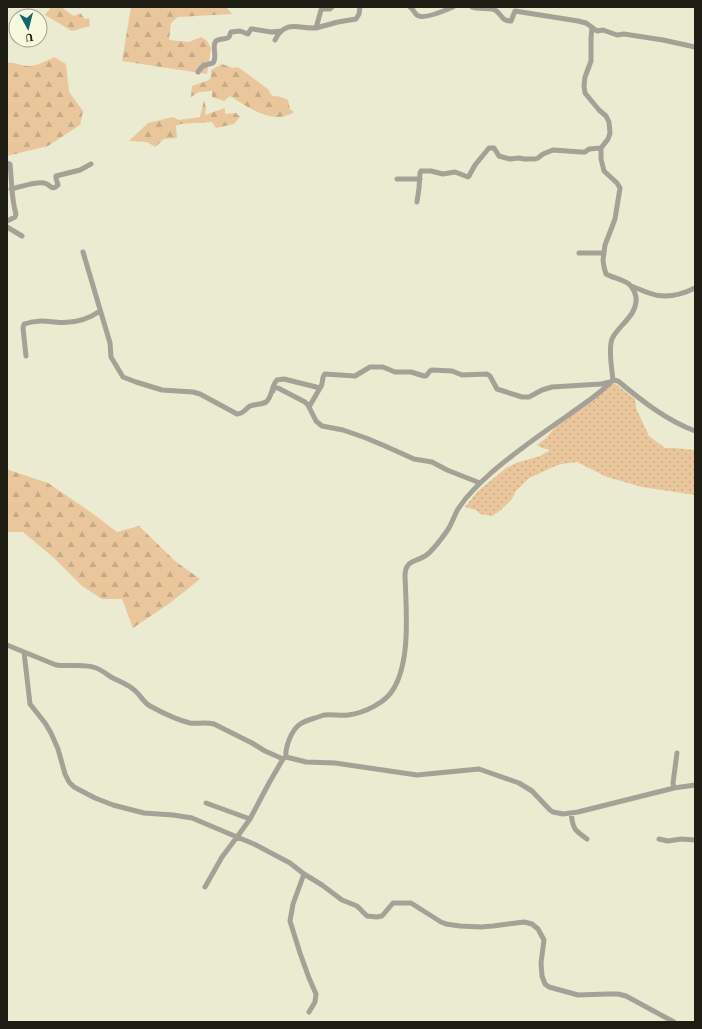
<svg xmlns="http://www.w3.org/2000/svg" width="702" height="1029" font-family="'Source Serif 4',serif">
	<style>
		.grass { fill: url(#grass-dots) }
		.forest { fill: url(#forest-firs) }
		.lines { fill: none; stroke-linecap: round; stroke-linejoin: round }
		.minor { stroke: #a5a197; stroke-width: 5 }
	</style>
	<defs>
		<pattern id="grass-dots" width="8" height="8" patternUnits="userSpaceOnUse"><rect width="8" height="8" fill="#eac69c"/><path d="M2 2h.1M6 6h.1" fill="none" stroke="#c8aa86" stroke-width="1.8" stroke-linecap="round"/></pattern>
		<pattern id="forest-firs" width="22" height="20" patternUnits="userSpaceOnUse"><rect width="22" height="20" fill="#eac69c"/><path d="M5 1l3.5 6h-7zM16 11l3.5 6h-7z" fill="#c8aa86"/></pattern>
	</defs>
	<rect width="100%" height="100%" fill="#eaebd1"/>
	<path class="grass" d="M613,382L635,399L636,408L649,436L665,448H673L695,450V495L642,487L607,477L577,462L561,464L553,467L529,478L516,491L512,499L501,510L492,516L480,514L476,510L465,507L477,492L506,468L516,463L540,456L550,450L542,448L537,445L546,438L556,426Z"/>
	<path class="forest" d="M51,7H61L74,16L80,13L85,19L89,18L90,26L72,31L45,15Z
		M131,7H226L232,14L178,17L171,23L169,40L189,42L201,37L207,41L211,48L207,74L122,61Z
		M54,57L66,64L69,92L83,111L80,125L48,146L7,156V63C16,62 18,65 26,66C36,67 46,61 54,57Z
		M222,64L232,68L238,67L268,89L272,96L281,97L288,100L290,109L294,112C273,126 248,107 230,96L224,101L212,97V91L199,92L191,97L192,86L209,80L211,77V70Z
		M204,100L206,108L205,115L213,112L225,108V114L236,113L240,117L234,124L216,128L212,122L180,124L176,126L177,138L164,139L155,147L147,142L129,141L148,123L173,117L179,120L200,117Z
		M7,467L9,470L48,483L92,513L117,532L139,526L175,561L200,579L170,603L133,628L122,599H102L82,586L54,558L23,532H7Z"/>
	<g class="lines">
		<path class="minor" d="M332,7L330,9H323L321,10L316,28L338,22L356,19L359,14L360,7
			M410,7C415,10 414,15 419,16C425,19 446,10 453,7
			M472,7C479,10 488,7 495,10C502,14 501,21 511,21L515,11L578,21L586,23L597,31L603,30L617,35L624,34L663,40L695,47
			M592,27L591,38V61L585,77L584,86L585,93L599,110L606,116L609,122L610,133L608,139L601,148V159L604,171L617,183L620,188L615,219L605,245L603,260L604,267L606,274C613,278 622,279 629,284C633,288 635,292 636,297C638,316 618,325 612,339C608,349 612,369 613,380
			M275,40C285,19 299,29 316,28
			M198,72C203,65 204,65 213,63C218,57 211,46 216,41C219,38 226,40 229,37C230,36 230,33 231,32L240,31L248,34L251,29H253L271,32L281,31
			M7,163L10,164C12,181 11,198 16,214L15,217L7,221
			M397,179H420
			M11,189C20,187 36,181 44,183C51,184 51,192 58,185L56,178V176L80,170L91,164
			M417,202L419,188L420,173L421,171H431L443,174L455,172L468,177L469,176L475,165L489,148H494L499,156L510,159L519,158L524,159H535L538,158L543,154L553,150L581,152H585L589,149L601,148
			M7,227L22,236
			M83,252L110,343L111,357L123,377L136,382L162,390L193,392L200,394L237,414C244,414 245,409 250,406C255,404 261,405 266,402C273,396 271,386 277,380L284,379L320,388C324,384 321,377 325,374L355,376L370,367H383L395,372H411L424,376H426L430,371L432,370L452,371L462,375L487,374L490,376L497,389L522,397H529L542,390L552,387L601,384L610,382L613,380L618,381C642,401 666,420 695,431
			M579,253H603
			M631,286C637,288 643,291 649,293C664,299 681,295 695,288
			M26,356L23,328L24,324C36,320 43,321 55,322C72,324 86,321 100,311
			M273,391V388H278L305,402L308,405L316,421L322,426L343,430L366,438L385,446L414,459L432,462L447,470L480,483
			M309,407L320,388
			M7,645L24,652L30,704L45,723L51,733L58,749L65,774L69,782L74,787L95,798L113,805L144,813L173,815L192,818L237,837L250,819L269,783L283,759L286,757L306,762L335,763L417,775L479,769L519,783L532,791L550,810L553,812L563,814L578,812L674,788L695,785
			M24,652L56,665C69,667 84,663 96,668C102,670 106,674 111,677C118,681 127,684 133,689C140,694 143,702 150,706C161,712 177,720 190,723C198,724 206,722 214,724L252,743L265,751L283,759
			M286,757C285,751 287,746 289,740C295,725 301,722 315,718C318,717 321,716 324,715C332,714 340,716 348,715C364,713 386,703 394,688C411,659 406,608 405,575C406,557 420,563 430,552C436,546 442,538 447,531C452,524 454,516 458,509C467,495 479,484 491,473C515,452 541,434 567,416C582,405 597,396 610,383
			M674,788L673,783L677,753
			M206,803L250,819
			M571,813C573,829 574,830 587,839
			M659,839L668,841L681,839L695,840
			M304,874L293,904L290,921L300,953L309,978L316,994L315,1002L309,1012
			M205,887L222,857L237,837L254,844L290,863L304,874L322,885L342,900L357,906L367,916L377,917L382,916L393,903H411L441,922L446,924L460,926L481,927L493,926L524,922L532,924L538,929L544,940L541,963L542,976L545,984L549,987L578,995L607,994H618L626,996L674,1022"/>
	</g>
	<rect width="702" height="1029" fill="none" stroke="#1e1e14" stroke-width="16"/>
	<g transform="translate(28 28) rotate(173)"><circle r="19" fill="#f7f9de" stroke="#a0a18d"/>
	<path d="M0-3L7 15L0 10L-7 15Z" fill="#16646c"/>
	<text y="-6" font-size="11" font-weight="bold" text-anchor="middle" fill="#1e1e14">U</text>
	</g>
</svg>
